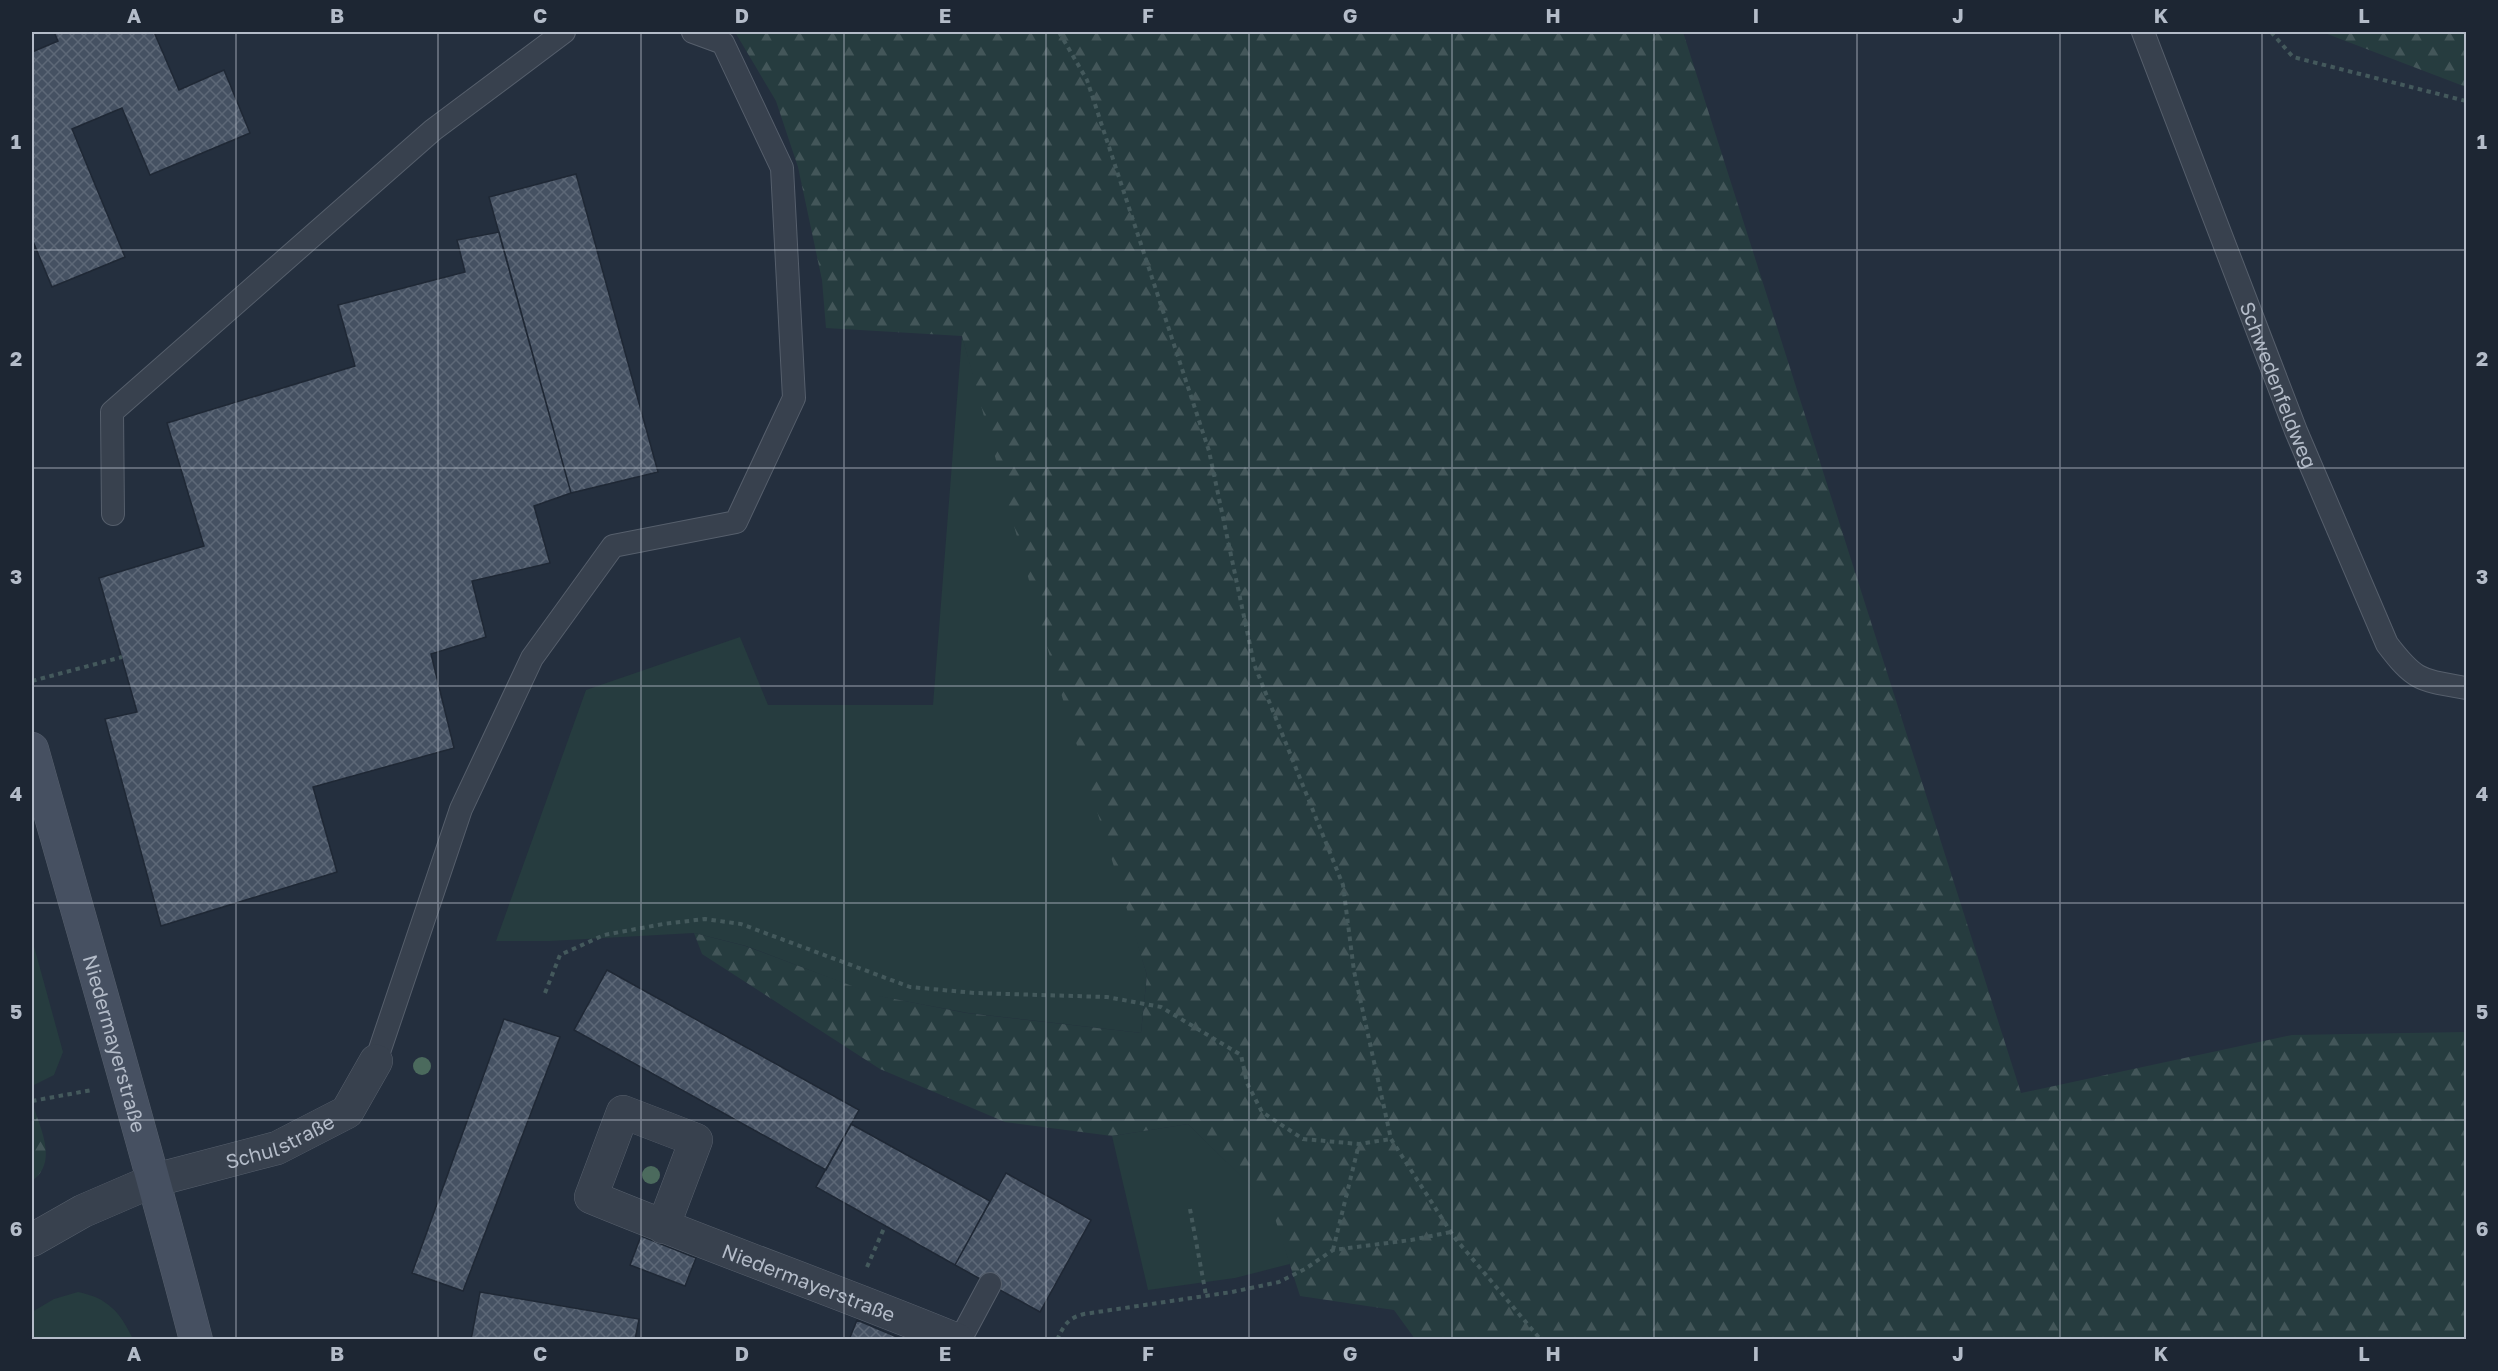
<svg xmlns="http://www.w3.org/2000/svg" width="2498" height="1371" font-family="'Golos Text',sans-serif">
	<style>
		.grass { fill: #263c3f }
		.forest { fill: url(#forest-firs) }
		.building { fill: url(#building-cross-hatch); stroke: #1f2835; stroke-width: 1.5 }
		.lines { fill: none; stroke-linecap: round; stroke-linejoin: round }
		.lane-casing { stroke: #565f6c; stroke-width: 24 }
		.street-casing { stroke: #565f6c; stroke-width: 34 }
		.secondary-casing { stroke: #565f6c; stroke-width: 34 }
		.path { stroke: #44595c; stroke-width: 4; stroke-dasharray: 4.5 4.5; stroke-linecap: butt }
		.lane { stroke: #38414e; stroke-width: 22 }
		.street { stroke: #38414e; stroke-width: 33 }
		.secondary { stroke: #465061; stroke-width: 33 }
		.tree { fill: #4b6a5d }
		.grid { fill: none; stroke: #b4bcc9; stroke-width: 1.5; stroke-opacity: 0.55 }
		.labels { text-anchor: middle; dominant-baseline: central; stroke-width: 4.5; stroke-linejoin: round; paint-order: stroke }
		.street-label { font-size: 20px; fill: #b4bcc9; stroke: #1d2633 }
		.neatline { fill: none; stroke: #b4bcc9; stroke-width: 2 }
		.grid-label { font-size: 20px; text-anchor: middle; font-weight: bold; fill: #b4bcc9 }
	</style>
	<defs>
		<pattern id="forest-firs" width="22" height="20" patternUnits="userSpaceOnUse" patternTransform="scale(1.5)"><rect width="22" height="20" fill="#263c3f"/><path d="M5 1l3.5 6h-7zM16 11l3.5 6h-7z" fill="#435659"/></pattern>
		<pattern id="building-cross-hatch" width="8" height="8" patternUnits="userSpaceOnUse" patternTransform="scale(1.5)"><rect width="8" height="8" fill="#455162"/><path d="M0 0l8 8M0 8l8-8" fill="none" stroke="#5d6877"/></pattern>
	</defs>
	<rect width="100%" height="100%" fill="#242f3e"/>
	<path class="grass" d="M962,336L1147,975L1141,1033L968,1013L877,996L746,946L694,933L550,941H496L586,690L740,637L768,705H933Z
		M32,939L63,1052L54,1075L32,1086Z
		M1188,1124L1272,1206L1290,1264L1235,1278L1148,1290L1112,1136Z
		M78,1292C108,1298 120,1312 133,1339H32V1312L54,1299Z"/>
	<path class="forest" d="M735,32H1683L2021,1093L2292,1035L2466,1032V1339H1415L1394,1310L1300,1296L1271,1206L1188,1124L1112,1136L1005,1122L880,1069L702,954L694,933L745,946L879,996L966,1013L1141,1033L1147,975L1050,657L962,336L826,328L822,280L798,167L776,101Z
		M2322,32H2466V87Z
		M34,1108C42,1132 57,1163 32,1181V1109Z"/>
	<path class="building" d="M54,32H154L179,90L224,70L250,133L150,175L122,108L72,129L125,257L52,287L32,239V52L58,41Z
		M576,174L658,472L571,493L489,197Z
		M499,232L571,493L534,506L550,563L472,581L486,637L431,654L454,748L313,787L337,872L161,926L105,719L137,712L99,578L204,546L167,423L355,366L338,305L465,272L457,240Z
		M607,970L859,1110L826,1170L574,1030Z
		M504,1019L560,1037L463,1291L412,1273Z
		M851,1124L990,1201L955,1265L816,1187Z
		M1006,1173L1091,1220L1040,1312L955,1265Z
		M641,1236L696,1258L685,1286L630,1265Z
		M480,1292L639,1319L635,1340H471Z
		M857,1320L904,1340H849Z"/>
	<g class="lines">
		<g class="lane-casing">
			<g id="lane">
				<path id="s1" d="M2143,32L2296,431L2387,644C2415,681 2420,680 2466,688"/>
				<path d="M113,514L112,412L433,130L564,32"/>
				<path d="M376,1061L461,809L532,658L613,546L736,522L794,398L782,168L723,43L693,32"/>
				<path d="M960,1340L990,1284"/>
			</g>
		</g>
		<g class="street-casing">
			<g id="street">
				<path id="s2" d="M663,1227L696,1140L623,1112L591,1197C712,1247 835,1290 957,1340"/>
				<path id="s3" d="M32,1240L83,1211L155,1180L277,1148L347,1112L376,1061"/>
			</g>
		</g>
		<g class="secondary-casing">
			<g id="secondary">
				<path id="s4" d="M32,749C87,946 145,1142 196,1340"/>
			</g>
		</g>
		<path class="path" d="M1059,32L1087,80L1209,451L1254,664L1343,885L1354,971L1391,1139L1454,1237L1541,1340
			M2271,32L2293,57L2466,101
			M32,681L122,657
			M545,993L560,955L604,935L663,924L705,919L741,924L910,987L975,993L1107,997L1161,1007L1241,1055L1247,1083L1262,1112L1303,1139L1359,1144L1391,1139
			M32,1101L92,1090
			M1190,1209L1206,1295
			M1333,1250L1359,1144
			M867,1267L885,1226
			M1057,1340C1064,1325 1068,1318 1084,1314L1232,1292L1279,1282L1305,1269L1333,1250L1411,1240L1451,1232"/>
		<use href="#lane" class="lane"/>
		<use href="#street" class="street"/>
		<use href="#secondary" class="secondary"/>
	</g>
	<g class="tree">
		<circle cx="422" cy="1066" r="9"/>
		<circle cx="651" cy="1175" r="9"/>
	</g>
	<path class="grid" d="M236,32V1340M438,32V1340M641,32V1340M844,32V1340M1046,32V1340M1249,32V1340M1452,32V1340M1654,32V1340M1857,32V1340M2060,32V1340M2262,32V1340M32,250H2466M32,468H2466M32,686H2466M32,903H2466M32,1120H2466"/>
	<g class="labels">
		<g class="street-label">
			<text stroke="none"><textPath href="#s1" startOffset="378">Schwedenfeldweg</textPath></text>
			<text stroke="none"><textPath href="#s4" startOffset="306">Niedermayerstraße</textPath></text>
			<text stroke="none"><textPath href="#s3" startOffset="268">Schulstraße</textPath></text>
			<text stroke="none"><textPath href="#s2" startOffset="496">Niedermayerstraße</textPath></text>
		</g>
	</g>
	<rect width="2498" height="1371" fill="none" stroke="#1d2633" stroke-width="66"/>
	<rect x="33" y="33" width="2432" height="1305" class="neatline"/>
	<g class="grid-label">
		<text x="134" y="23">A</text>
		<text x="337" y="23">B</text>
		<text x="540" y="23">C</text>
		<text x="742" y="23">D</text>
		<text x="945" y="23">E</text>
		<text x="1148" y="23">F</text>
		<text x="1350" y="23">G</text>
		<text x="1553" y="23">H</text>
		<text x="1756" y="23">I</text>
		<text x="1958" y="23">J</text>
		<text x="2161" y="23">K</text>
		<text x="2364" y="23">L</text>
		<text x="16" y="149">1</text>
		<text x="2482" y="149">1</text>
		<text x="16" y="366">2</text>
		<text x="2482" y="366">2</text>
		<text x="16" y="584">3</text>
		<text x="2482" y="584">3</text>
		<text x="16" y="801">4</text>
		<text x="2482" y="801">4</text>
		<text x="16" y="1019">5</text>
		<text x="2482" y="1019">5</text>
		<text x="16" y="1236">6</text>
		<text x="2482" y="1236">6</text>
		<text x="134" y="1361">A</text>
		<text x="337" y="1361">B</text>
		<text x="540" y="1361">C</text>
		<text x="742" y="1361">D</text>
		<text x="945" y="1361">E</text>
		<text x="1148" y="1361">F</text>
		<text x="1350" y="1361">G</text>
		<text x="1553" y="1361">H</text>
		<text x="1756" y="1361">I</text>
		<text x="1958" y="1361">J</text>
		<text x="2161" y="1361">K</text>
		<text x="2364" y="1361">L</text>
	</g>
</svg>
